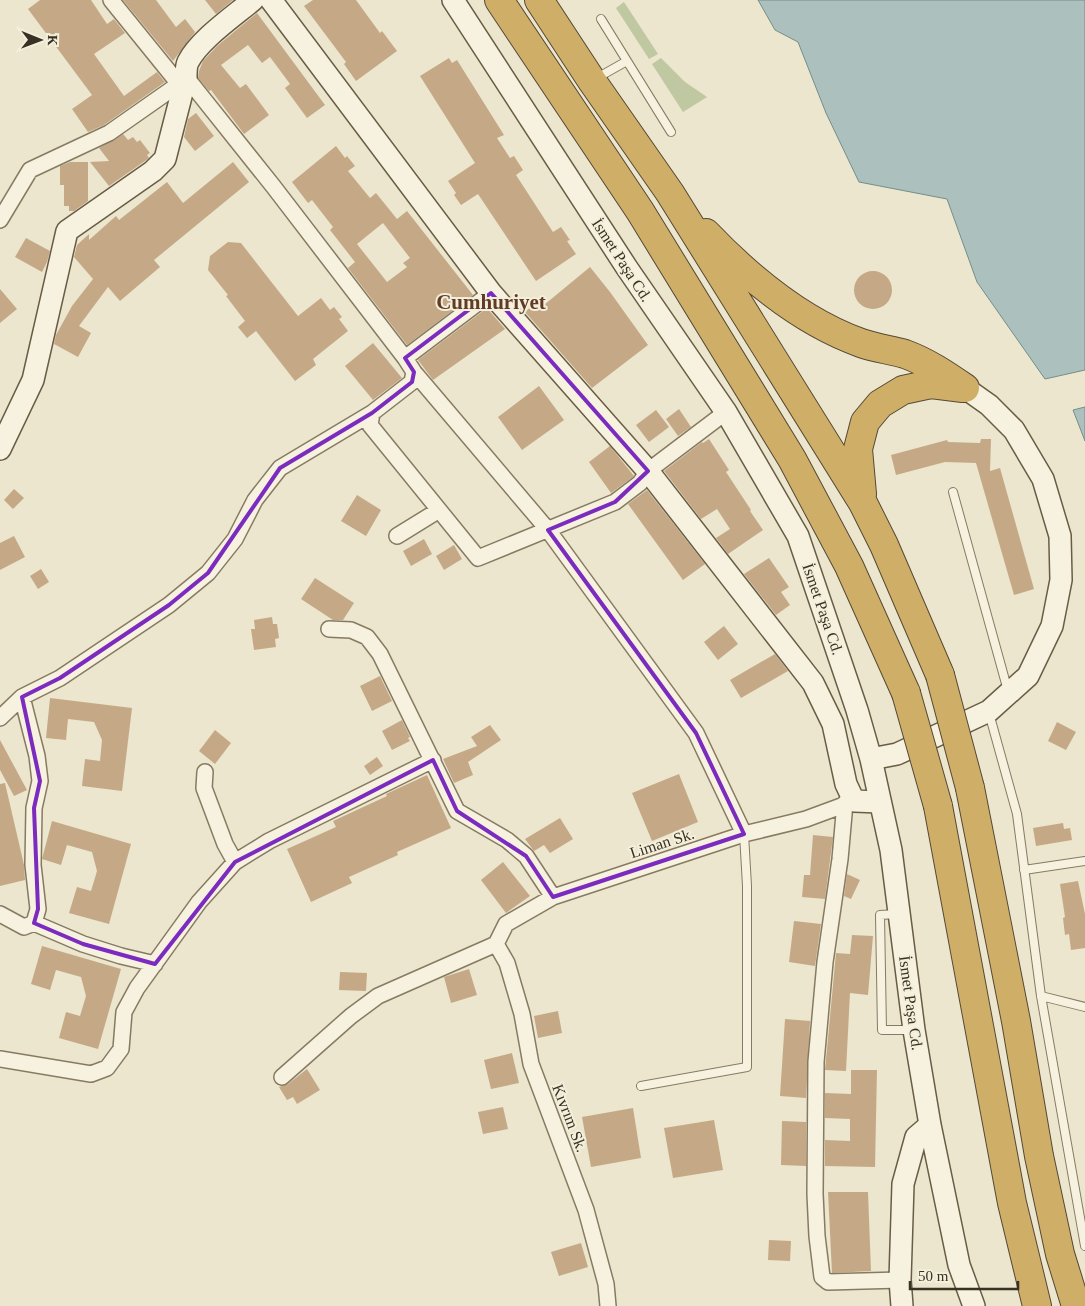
<svg xmlns="http://www.w3.org/2000/svg" width="1085" height="1306" font-family="'Times New Roman',serif">
	<style>
		.green { fill: #bfc8a1 }
		.water { fill: #acc0bd; stroke: #738e8b }
		.building { fill: #c5a987; fill-rule: evenodd }
		.lines { fill: none; stroke-linecap: round; stroke-linejoin: round }
		.lane-casing { stroke: #877a62; stroke-width: 10 }
		.street-casing { stroke: #877a62; stroke-width: 18 }
		.secondary-casing { stroke: #695c45; stroke-width: 24 }
		.highway-casing { stroke: #554835; stroke-width: 30 }
		.lane { stroke: #f6f2df; stroke-width: 8 }
		.street { stroke: #f6f2df; stroke-width: 15 }
		.secondary { stroke: #f6f2df; stroke-width: 21 }
		.highway { stroke: #cfaf68; stroke-width: 28 }
		.highway-bridge-casing { stroke: #554835; stroke-width: 30; stroke-linecap: butt }
		.highway-bridge { stroke: #cfaf68; stroke-width: 28 }
		.marked { fill: none; stroke: #7b2cbf; stroke-width: 4; stroke-linejoin: round }
		.labels { text-anchor: middle; dominant-baseline: central; stroke-width: 4; stroke-linejoin: round; paint-order: stroke }
		.street-label { font-size: 16px; fill: #393123; stroke: #f3efdb }
		.district-label { font-size: 21px; font-weight: bold; fill: #613b27; stroke: #f3efdb }
	</style>
	<rect width="100%" height="100%" fill="#ebe6cd"/>
	<path class="green" d="M624,2L658,54L649,59L616,8Z
		M661,58L685,82L707,97L683,112L652,64Z"/>
	<path class="water" d="M758,0H1085V370L1045,379L977,282L947,199L859,182L826,113L798,42L775,30Z
		M1085,407V441L1073,410Z"/>
	<path class="building" d="M40,0H91L107,24L114,19L125,33L94,54L124,96L157,72L165,82L104,125L88,132L72,109L92,95L28,9Z
		M123,0H156L176,27L185,19L195,32L173,61Z
		M205,0H233L216,14Z
		M313,0H356L380,33L382,31L397,51L356,81L344,64L346,62L304,6Z
		M257,13L325,105L307,118L285,88L290,84L270,57L262,63L248,45L221,65L240,88L246,84L269,115L244,134L211,90L209,91L198,78L199,71L203,61L217,46Z
		M449,58L452,63L457,60L504,135L497,138L510,158L514,156L523,170L516,175L553,232L561,227L570,240L567,241L576,254L536,281L478,194L461,205L454,195L456,193L448,181L475,163L420,76Z
		M196,113L214,136L195,151L184,137L188,119Z
		M123,134L128,140L133,137L137,142L140,140L150,153L147,155L149,158L145,161L109,186L90,162L109,161L99,148Z
		M336,146L345,158L347,156L355,166L348,171L370,198L376,193L397,219L407,211L473,295L407,345L348,268L355,262L330,230L333,227L312,200L308,203L292,182ZM383,223L410,258L403,263L407,267L387,282L357,244Z
		M70,162H88V201L74,211H69V206H64V185H60V166Z
		M233,162L249,182L154,260L160,267L120,301L108,287L79,326L91,333L78,357L54,344L56,335L72,306L93,279L74,257L77,245L89,234V240L116,216L119,220L167,182L183,203Z
		M26,238L50,251L47,262L42,272L15,257Z
		M228,242L241,243L298,316L321,298L330,310L334,307L342,317L339,319L348,331L313,359L316,365L295,381L256,331L247,338L238,327L245,321L226,296L228,295L208,270L210,256Z
		M590,267L610,292L648,345L592,388L525,312L533,305L538,310Z
		M854 290a19 19 0 1 1 38 0a19 19 0 1 1-38 0Z
		M0,289L17,309L0,323Z
		M487,308L505,329L433,380L418,360Z
		M373,343L402,378L373,400L345,366Z
		M539,386L564,420L522,450L498,417Z
		M679,409L691,427L678,436L666,419Z
		M656,410L669,427L649,442L636,425Z
		M709,439L729,470L726,472L751,510L750,511L763,530L728,554L716,538L730,529L717,509L701,519L664,471L702,442L703,443Z
		M981,439H991L990,471L1000,468L1034,589L1014,595L976,463L945,462L896,475L891,455L947,440L948,442L980,443Z
		M610,446L634,476L611,493L589,462Z
		M14,489L24,498L13,509L4,500Z
		M647,490L705,564L683,580L628,504Z
		M357,495L381,510L366,536L341,521Z
		M14,536L25,557L0,570V543Z
		M424,539L432,554L411,566L403,551Z
		M454,545L462,559L444,570L436,556Z
		M769,558L789,587L781,592L790,605L776,615L744,574Z
		M41,569L49,582L38,589L30,576Z
		M315,578L354,603L343,620H333L301,599Z
		M272,617L273,624H277L279,638L275,639L276,647L254,650L251,629H255L254,620Z
		M724,626L738,644L718,660L704,642Z
		M775,654L788,671L741,698L730,680Z
		M380,676L392,701L372,711L360,686Z
		M50,698L132,708L122,791L82,786L85,759L100,761L102,740L94,722L68,719L66,740L46,738Z
		M402,720L410,737L408,738L410,741L392,750L382,731Z
		M1057,722L1076,732L1066,750L1048,741Z
		M490,725L501,740L468,762L473,775L454,783L443,759L477,746L471,737Z
		M215,730L231,743L215,764L199,751Z
		M0,740L27,790L14,796L0,770Z
		M377,757L383,766L370,775L364,766Z
		M679,774L698,822L652,841L632,793Z
		M427,775L451,828L397,852L398,855L349,877L352,883L311,902L287,849L336,827L333,821L387,796L386,794Z
		M5,783L24,865L25,880L0,886V784Z
		M560,818L573,839L550,853L544,845L534,851L525,839Z
		M52,821L131,844L109,924L69,913L77,887L91,891L97,871L92,852L67,845L61,865L42,859Z
		M1063,823L1064,829L1070,828L1072,840L1036,846L1033,828Z
		M813,835L833,837L825,899L802,897L804,875H810Z
		M503,862L530,896L506,913L481,880Z
		M847,874L860,880L851,899L844,896Z
		M1078,881L1085,914V948L1071,950L1069,934L1065,935L1063,918L1065,917L1060,884Z
		M794,921L821,924L815,966L789,962Z
		M852,935L873,936L868,995L850,993L846,1071L825,1070L836,953L850,954Z
		M42,946L121,969L98,1049L59,1038L66,1012L80,1016L86,996L81,977L56,970L50,990L31,984Z
		M469,969L477,995L451,1003L444,977Z
		M340,972L367,973L366,991L339,990Z
		M558,1011L562,1033L538,1038L534,1016Z
		M785,1019L810,1021L806,1098L780,1096Z
		M512,1053L519,1083L491,1089L484,1060Z
		M307,1069L320,1090L297,1104L293,1097L287,1100L279,1087L288,1084Z
		M851,1070H877L875,1167L825,1166V1140L850,1141V1119L825,1118V1093L851,1094Z
		M503,1107L508,1129L483,1134L478,1112Z
		M633,1108L641,1158L591,1167L582,1117Z
		M714,1120L723,1170L673,1178L664,1128Z
		M782,1121L806,1122V1166L781,1165Z
		M828,1192H868L871,1271L832,1273Z
		M769,1240L791,1241L790,1261L768,1260Z
		M581,1243L588,1267L559,1276L551,1252Z"/>
	<g class="lines">
		<g class="lane-casing">
			<path id="lane" d="M601,19L671,132
				M595,79L627,61
				M953,492L1008,691
				M989,713L1017,814L1041,996L1085,1246
				M1024,870L1085,861
				M897,914L880,915L882,1030H914
				M1041,996L1085,1007
				M641,1086L747,1067V886L744,834"/>
		</g>
		<g class="street-casing">
			<path id="street" d="M111,0L179,84
				M0,220L30,170L109,133L179,84L186,77L273,186L405,358L414,372L548,530L696,733L744,834
				M405,358L491,293
				M414,372L412,382L372,413L370,425L478,558L615,502L640,483L648,471L726,412
				M397,536L439,510
				M329,629L351,630L367,637L380,654L457,811L507,840L526,856L553,897
				M0,718L22,697L60,678L169,605L208,573L235,539L255,500L280,468L372,413
				M205,772L204,788L225,844L235,862
				M845,803L840,859L825,962L816,1062L815,1194L817,1236L822,1277L828,1282L900,1280
				M0,914L24,927L34,923L38,909L33,865L34,808L40,781L37,756L22,697
				M34,923L83,944L121,956L155,964
				M496,944L506,924L553,897L744,834L806,819L852,802
				M496,944L507,963L522,1014L531,1064L586,1210L606,1284L608,1306
				M0,1059L91,1074L107,1068L121,1049L124,1012L137,988L199,902L235,862L269,841L433,760
				M282,1077L351,1016L378,996L496,944"/>
		</g>
		<g class="secondary-casing">
			<path id="secondary" d="M271,0L491,293L648,471L813,683L833,724L846,784L854,801L880,802
				M453,0L627,268L726,412L798,536L857,710L871,759L891,850L914,1030L930,1125L959,1265L974,1306
				M0,449L33,380L67,231L153,171L165,159L186,77C186,73 186,66 188,62C199,40 234,16 253,0
				M871,759L897,754L989,711L1028,676L1052,626L1061,580L1060,536L1043,479L1014,430L989,405L965,388
				M902,1306L900,1280L903,1184L916,1137L930,1125"/>
		</g>
		<g class="highway-casing">
			<path id="highway" d="M499,0L640,211L792,459L849,566L906,693
				M539,0L592,81L670,193L863,503L884,545L940,675
				M706,233C749,278 802,322 861,343C875,348 891,350 905,354C927,362 946,375 965,388
				M862,494L858,449L865,422L880,404L903,390L931,384L963,388
				M970,788L1016,1021L1039,1156L1060,1254L1076,1306
				M938,806L1012,1203L1037,1306"/>
		</g>
		<use href="#lane" class="lane"/>
		<use href="#street" class="street"/>
		<use href="#secondary" class="secondary"/>
		<use href="#highway" class="highway"/>
		<g class="highway-bridge-casing">
			<path id="highway-bridge" d="M940,675L970,788
				M906,693L938,806"/>
		</g>
		<use href="#highway-bridge" class="highway-bridge"/>
	</g>
	<path class="marked" d="M491,293L648,471L615,502L548,530L696,733L744,834L553,897L526,856L457,811L433,760L235,862L155,964L83,944L34,923L38,909L34,808L40,781L22,697L60,678L169,605L208,573L280,468L372,413L412,382L414,372L405,358Z"/>
	<g class="labels">
		<g class="street-label">
			<text transform="translate(622 260) rotate(57)">İsmet Paşa Cd.</text>
			<text transform="translate(823 609) rotate(71)">İsmet Paşa Cd.</text>
			<text transform="translate(662 843) rotate(-18)">Liman Sk.</text>
			<text transform="translate(911 1003) rotate(82)">İsmet Paşa Cd.</text>
			<text transform="translate(570 1118) rotate(69)">Kıvrım Sk.</text>
		</g>
		<g class="district-label">
			<text x="491" y="302">Cumhuriyet</text>
		</g>
	</g>
	<g transform="translate(40 40) rotate(91)" stroke="#f3efdb" stroke-width="4" paint-order="stroke">
	<path d="M0-4L9 19L0 12L-9 19Z" fill="#393123"/>
	<text y="-8" font-size="14" font-weight="bold" text-anchor="middle" fill="#393123">K</text>
	</g>
	<path d="M910 1281v8h108v-8" fill="none" stroke="#393123" stroke-width="2.5"/>
	<text x="918" y="1281" font-size="15" fill="#393123" stroke="#f3efdb" stroke-width="4" paint-order="stroke">50 m</text>
</svg>
